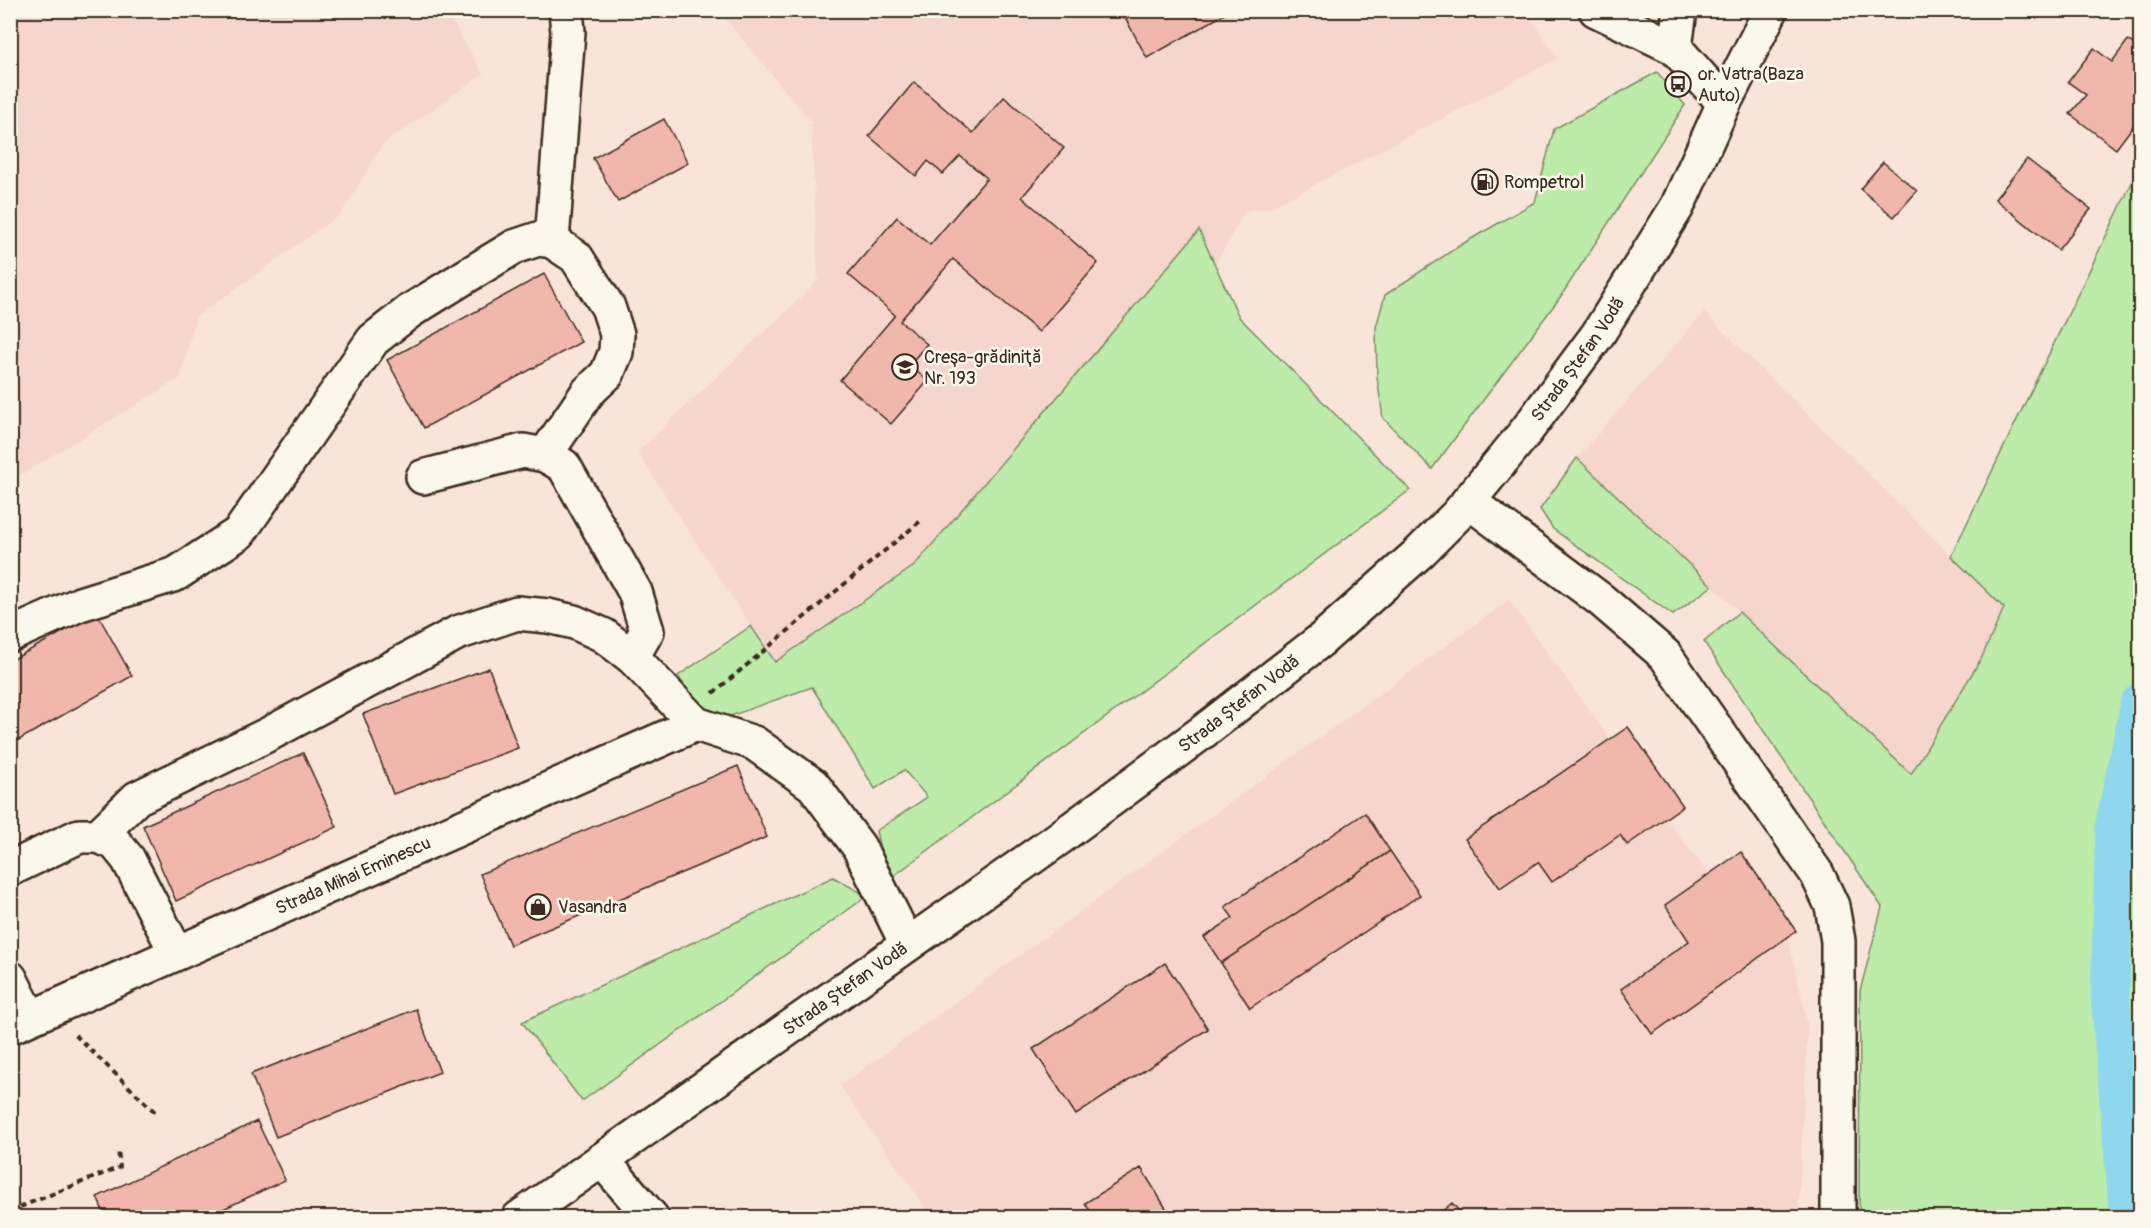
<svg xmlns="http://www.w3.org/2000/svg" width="2151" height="1228" font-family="Pangolin,sans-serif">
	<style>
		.built { fill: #f6d6cc }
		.green { fill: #bdeba9; stroke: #7c8a64; stroke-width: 1.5 }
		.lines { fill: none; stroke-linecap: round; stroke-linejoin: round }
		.canal { stroke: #8ed7ef; stroke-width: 39 }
		.building { fill: #f1b7ad; stroke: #3b2a1e; stroke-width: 1.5 }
		.minor-casing { stroke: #3b2a1e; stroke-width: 38 }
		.highway-casing { stroke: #3b2a1e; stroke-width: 38 }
		.path { stroke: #3b2a1e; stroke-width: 4; stroke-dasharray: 6 4.5; stroke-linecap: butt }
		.minor { stroke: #fbf7ec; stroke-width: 33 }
		.highway { stroke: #fbf7ec; stroke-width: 33 }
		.labels { text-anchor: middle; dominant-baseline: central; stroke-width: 5; stroke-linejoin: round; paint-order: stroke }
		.poi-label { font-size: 18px; fill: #3b2a1e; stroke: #fbf7ec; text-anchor: start }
		.street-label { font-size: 18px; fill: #3b2a1e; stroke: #fbf7ec }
	</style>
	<rect width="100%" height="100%" fill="#f8e4d9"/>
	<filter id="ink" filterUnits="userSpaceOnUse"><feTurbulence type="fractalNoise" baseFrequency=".0167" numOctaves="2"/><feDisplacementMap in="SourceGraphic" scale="12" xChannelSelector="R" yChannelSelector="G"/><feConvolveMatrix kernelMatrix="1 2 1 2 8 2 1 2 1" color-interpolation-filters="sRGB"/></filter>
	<g filter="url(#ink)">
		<path class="built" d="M11,10L446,11L483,74L383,144L342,213L196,317L180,378L11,481Z
			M719,11H1526L1558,58L1272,207L1245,211L1215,265L1198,231L914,566L775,663L637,452L818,281L811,122Z
			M1704,312L2004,608L1981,659L1910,774L1577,458Z
			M1509,600L1610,739L1628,727L1683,806L1666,819L1709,874L1741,852L1796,931L1788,938L1808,1026L1798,1217H932L840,1086Z"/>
		<path class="green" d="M1657,72L1685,105L1561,296L1432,469L1383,418L1377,377L1376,327L1385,295L1459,246L1535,202L1554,129Z
			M2140,166V1217H1859L1860,991L1882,907L1704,642L1739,612L1911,774L1981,659L2004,608L1951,556Z
			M1199,230L1239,317L1410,490L887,881L876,831L927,797L904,770L875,789L812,687L722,719L700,710L678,676L751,626L775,662L914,566Z
			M1577,458L1712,586L1673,615L1553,529L1540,509Z
			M833,877L867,896L582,1101L522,1022Z"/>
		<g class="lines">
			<path class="canal" d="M2129,1218L2110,995L2115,824L2140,703"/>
		</g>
		<path class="building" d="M1121,10H1232L1147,58Z
			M2128,40L2140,50V117L2116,149L2070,114L2086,95L2068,82L2094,48L2112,62Z
			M914,82L973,133L1004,97L1064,148L1022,197L1098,263L1039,332L953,259L900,321L927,344L909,365L928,381L891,424L840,380L895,315L848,274L897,217L930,245L987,178L960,156L943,174L928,161L916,176L869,136Z
			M664,119L688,163L618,202L593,158Z
			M2027,159L2091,209L2058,250L1995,199Z
			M1883,162L1917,191L1894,217L1860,189Z
			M544,274L581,342L424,428L387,360Z
			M97,613L132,676L10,745V661Z
			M489,668L518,748L393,794L363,714Z
			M1628,727L1683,806L1627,845L1620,835L1552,882L1538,862L1500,888L1465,839Z
			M303,753L337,827L176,901L143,826Z
			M738,766L767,837L510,945L480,874Z
			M1365,813L1390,851L1221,963L1204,937L1233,918L1225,907Z
			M1390,851L1420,895L1250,1008L1221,963Z
			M1741,852L1796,931L1652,1034L1621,989L1689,941L1665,905Z
			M1165,963L1208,1029L1076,1115L1033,1049Z
			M416,1009L440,1072L276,1137L251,1074Z
			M257,1121L285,1180L204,1218H106L97,1197Z
			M1141,1168L1172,1218H1094L1085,1203Z
			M1452,1203L1465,1218H1434Z"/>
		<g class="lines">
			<g class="minor-casing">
				<g id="minor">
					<path d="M1596,10L1675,48L1724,103"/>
					<path d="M1675,48L1680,10"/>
					<path d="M552,241L568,32L566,10"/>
					<path d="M423,477L523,451L545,455L564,466L635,592L647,631L632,657"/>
					<path d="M1468,501L1601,600L1665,655L1817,874L1832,906L1838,941V1218"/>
					<path d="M10,635L80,604L176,574L239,533L373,340L410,311L468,275L514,247L538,239L552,241L576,257L608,307L617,334L616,352L607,374L588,392L545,455"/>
					<path d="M98,836L137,798L269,734L457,633L517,613L548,616L574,622L603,635L632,657L696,724L754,743L813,785L859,847L907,944"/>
					<path d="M10,869L79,836H98L115,843L128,859L176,952"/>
					<path d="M10,978L30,1018"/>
					<path id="s1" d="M10,1027L696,724"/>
					<path d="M602,1160L652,1218"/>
				</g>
			</g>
			<g class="highway-casing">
				<g id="highway">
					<path id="s2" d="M519,1218L1058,839L1204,731L1321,640L1419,553L1457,515L1527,430L1598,334L1677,207L1724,103L1771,10"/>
				</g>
			</g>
			<path class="path" d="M713,693L923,519
				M75,1035L155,1112
				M10,1211L120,1167L118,1150"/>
			<use href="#minor" class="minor"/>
			<use href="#highway" class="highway"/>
		</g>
	</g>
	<defs>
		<g id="bus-ring" transform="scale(1.35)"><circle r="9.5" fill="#fbf7ec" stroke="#3b2a1e" stroke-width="1.5"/><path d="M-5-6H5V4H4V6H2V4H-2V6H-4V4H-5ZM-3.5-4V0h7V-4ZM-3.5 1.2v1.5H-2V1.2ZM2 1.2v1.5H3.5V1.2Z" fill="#3b2a1e"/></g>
		<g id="fuel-ring" transform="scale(1.35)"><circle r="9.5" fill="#fbf7ec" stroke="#3b2a1e" stroke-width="1.5"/><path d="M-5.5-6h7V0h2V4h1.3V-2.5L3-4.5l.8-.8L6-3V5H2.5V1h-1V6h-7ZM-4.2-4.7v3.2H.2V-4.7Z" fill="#3b2a1e"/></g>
		<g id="school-ring" transform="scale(1.35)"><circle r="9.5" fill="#fbf7ec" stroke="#3b2a1e" stroke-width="1.5"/><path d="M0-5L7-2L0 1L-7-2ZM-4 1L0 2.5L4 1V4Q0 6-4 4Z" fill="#3b2a1e"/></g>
		<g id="shop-ring" transform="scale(1.35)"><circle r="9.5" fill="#fbf7ec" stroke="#3b2a1e" stroke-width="1.5"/><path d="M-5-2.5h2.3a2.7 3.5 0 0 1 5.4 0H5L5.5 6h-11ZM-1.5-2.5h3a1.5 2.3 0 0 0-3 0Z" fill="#3b2a1e"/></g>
	</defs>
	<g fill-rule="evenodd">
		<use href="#bus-ring" x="1678" y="84"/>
		<use href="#fuel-ring" x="1485" y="182"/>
		<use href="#school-ring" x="905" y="367"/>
		<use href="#shop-ring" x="538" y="907"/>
	</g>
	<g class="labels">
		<g class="poi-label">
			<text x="1698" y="74">or. Vatra(Baza<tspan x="1698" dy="21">Auto)</tspan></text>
			<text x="1504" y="182">Rompetrol</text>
			<text x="924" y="357">Creşa-grădiniţă<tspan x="924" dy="21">Nr. 193</tspan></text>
			<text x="558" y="907">Vasandra</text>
		</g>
		<g class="street-label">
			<text stroke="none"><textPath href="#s2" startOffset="1371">Strada Ștefan Vodă</textPath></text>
			<text stroke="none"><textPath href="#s2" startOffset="885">Strada Ștefan Vodă</textPath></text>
			<text stroke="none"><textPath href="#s1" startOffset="375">Strada Mihai Eminescu</textPath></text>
			<text stroke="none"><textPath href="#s2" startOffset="399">Strada Ștefan Vodă</textPath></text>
		</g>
	</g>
	<rect width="2151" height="1228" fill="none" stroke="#fbf7ec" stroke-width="36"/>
	<rect x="18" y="18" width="2115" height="1192" fill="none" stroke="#3b2a1e" stroke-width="2" filter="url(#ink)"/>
</svg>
